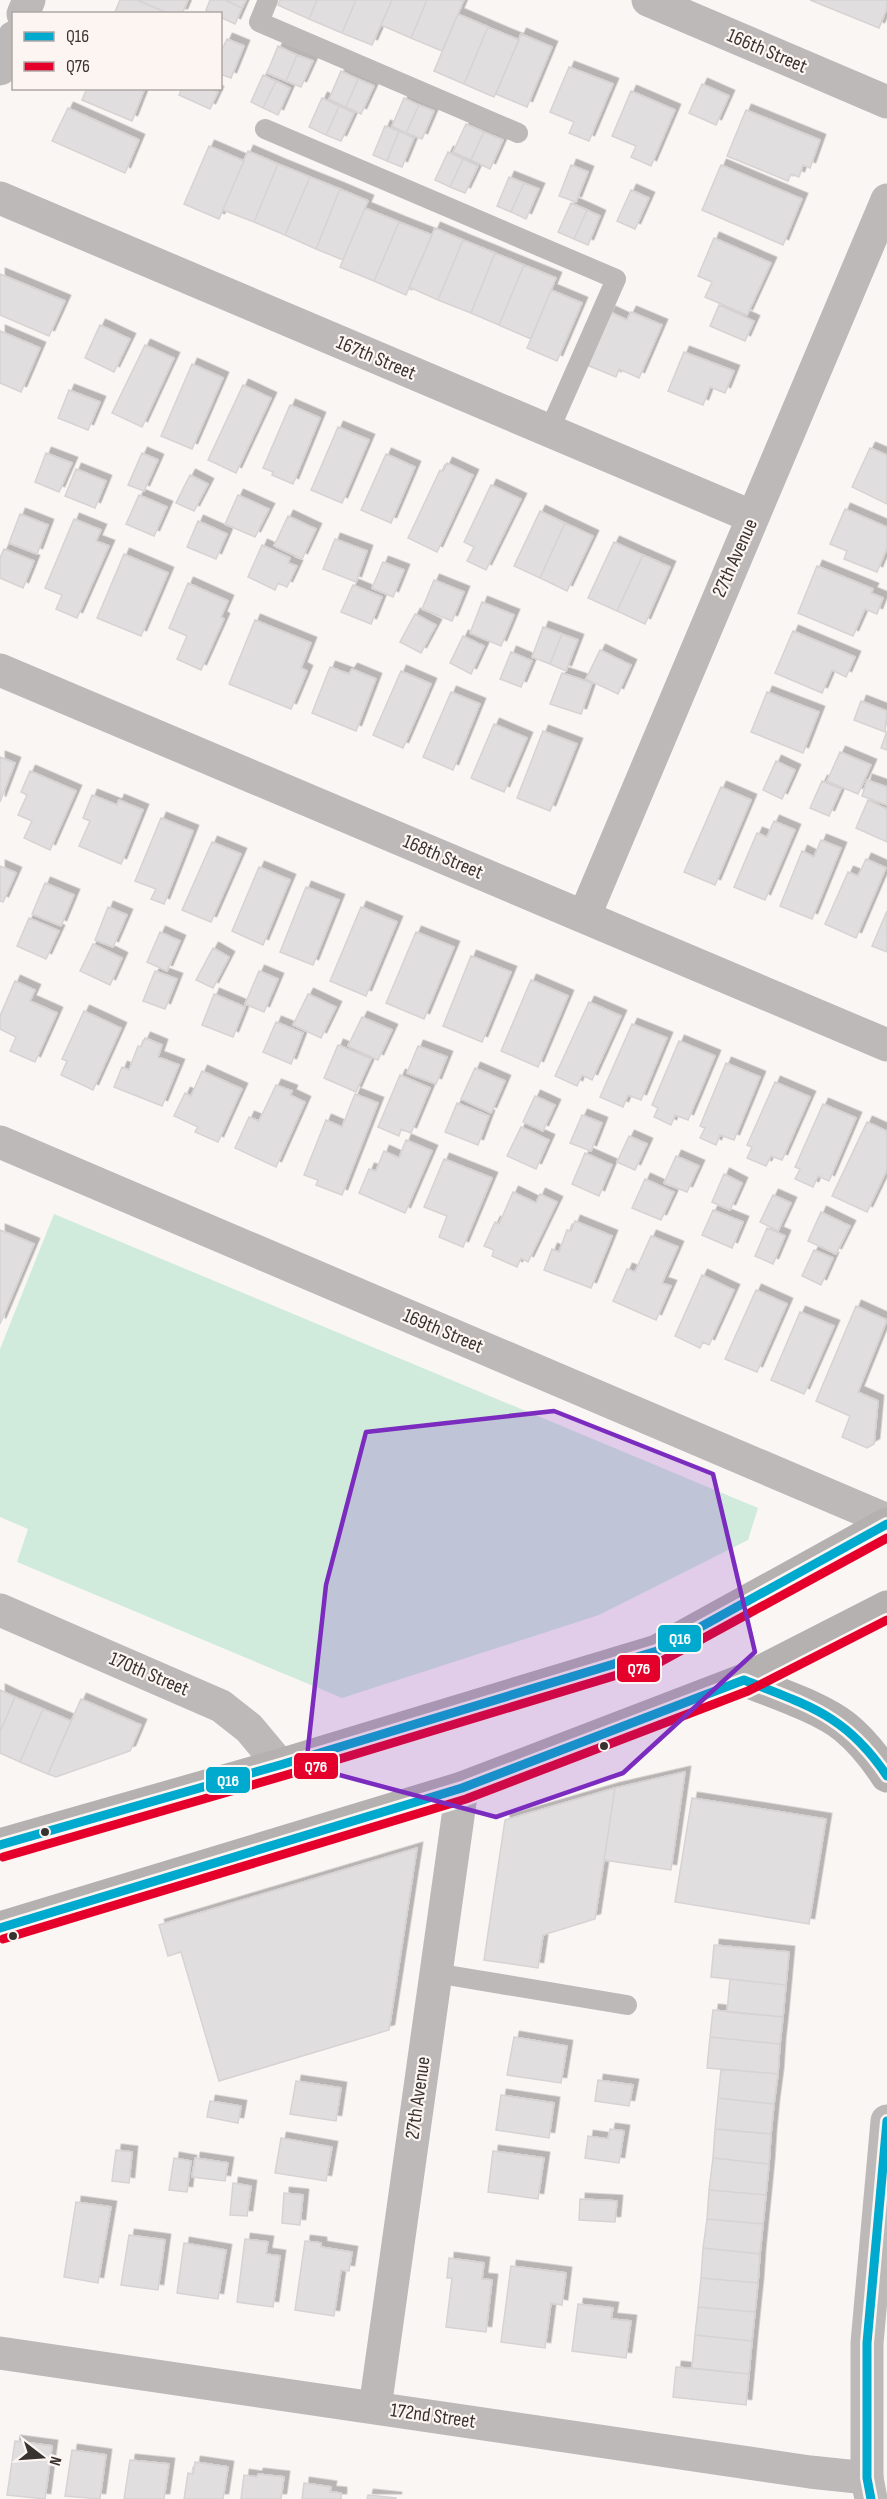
<svg xmlns="http://www.w3.org/2000/svg" width="887" height="2499" font-family="'Sofia Sans Condensed',sans-serif">
	<style>
		.garden { fill: #d0ebdc }
		.building { fill: #e1dee0; stroke: #d6d3d4; stroke-width: 1.5; filter: url(#shadow) }
		.lines { fill: none; stroke-linecap: round; stroke-linejoin: round }
		.service { stroke: #bcb9b8; stroke-width: 20 }
		.minor { stroke: #bcb9b8; stroke-width: 33 }
		.tertiary { stroke: #bcb9b8; stroke-width: 33 }
		.primary { stroke: #b4b1b0; stroke-width: 33 }
		.bus-1-casing { stroke: #fdf5f1; stroke-width: 14 }
		.bus-2-casing { stroke: #fdf5f1; stroke-width: 14 }
		.bus-1 { stroke: #00a9ce; stroke-width: 9 }
		.bus-2 { stroke: #e4002b; stroke-width: 9 }
		.marked { fill: #7b2cbf; fill-opacity: 0.2; stroke: #7b2cbf; stroke-width: 4.5; stroke-linejoin: round }
		.bus-dot { fill: #383330; stroke: #fdf5f1; stroke-width: 2 }
		.labels { text-anchor: middle; dominant-baseline: central; stroke-width: 4.5; stroke-linejoin: round; paint-order: stroke }
		.street-label { font-size: 20px; fill: #383330; stroke: #fdf5f1 }
		.line-badge { stroke: #fdf5f1; stroke-width: 2 }
		.badge-label { font-size: 16px; text-anchor: middle; font-weight: bold; fill: #fff }
	</style>
	<defs>
		<filter id="shadow"><feDropShadow dx="5.5" dy="-5.5" stdDeviation="0" flood-color="#0004"/></filter>
	</defs>
	<rect width="100%" height="100%" fill="#faf6f4"/>
	<path class="garden" d="M54,1214L758,1508L748,1540L599,1615L342,1698L17,1562L28,1529L0,1517V1349Z"/>
	<path class="building" d="M120,0H137L170,14H114Z
		M137,0H188L182,14H170Z
		M210,0H225L242,8L235,24L220,17V14H213L206,10Z
		M225,0H246L242,8Z
		M280,0H317L309,19L278,5Z
		M317,0H356L342,33L309,19Z
		M356,0H392L372,45L342,33Z
		M392,0H427L411,38L381,25Z
		M427,0H464L442,51L411,38Z
		M810,0H887V8L879,28Z
		M458,14L488,27L464,84L434,71Z
		M488,27L519,40L494,97L464,84Z
		M521,34L552,47L527,107L496,94Z
		M227,39L244,46L231,78L220,74V54Z
		M278,46L297,55L286,81L267,73Z
		M297,55L313,61L301,87L286,81Z
		M569,67L613,84L589,141L569,133L574,122L550,112Z
		M341,71L358,79L346,107L329,99Z
		M263,75L276,81L263,108L251,102Z
		M358,79L374,86L361,114L346,107Z
		M276,81L290,88L278,115L263,108Z
		M702,84L729,96L716,125L689,113Z
		M87,88H145L132,121L82,100Z
		M182,88H210L218,92L210,109L179,95Z
		M631,91L675,110L651,166L631,157L636,146L612,136Z
		M322,98L339,106L326,135L309,127Z
		M404,98L419,105L406,133L392,126Z
		M419,105L434,111L422,139L406,133Z
		M339,106L354,113L341,141L326,135Z
		M68,108L139,140L125,173L52,141Z
		M746,110L820,140L810,168L803,165L799,177L791,174L788,181L727,156Z
		M466,124L484,132L471,160L453,152Z
		M385,126L399,131L387,161L373,155Z
		M399,131L414,138L402,167L387,161Z
		M484,132L503,140L490,169L471,160Z
		M209,146L244,161L219,219L184,204Z
		M248,151L278,164L254,222L223,210Z
		M448,152L463,159L450,187L435,180Z
		M463,159L478,166L465,193L450,187Z
		M278,164L310,177L285,235L254,222Z
		M571,165L588,172L576,202L559,196Z
		M721,165L802,199L783,245L702,210Z
		M310,177L340,189L316,249L285,235Z
		M509,177L524,183L511,212L497,206Z
		M524,183L539,189L526,219L511,212Z
		M340,189L368,201L343,260L316,249Z
		M631,190L649,198L635,229L617,221Z
		M571,203L587,210L574,239L558,232Z
		M365,208L399,222L374,281L340,267Z
		M587,210L600,216L588,245L574,239Z
		M399,222L432,235L406,295L374,281Z
		M435,228L463,240L438,300L409,287Z
		M714,238L771,263L747,315L705,297L712,282L698,276Z
		M463,240L495,253L471,313L438,300Z
		M495,253L524,265L499,325L471,313Z
		M524,265L556,278L531,339L499,325Z
		M0,274L65,301L49,336L0,315Z
		M551,290L582,303L557,361L527,348Z
		M719,305L754,321L745,341L710,326Z
		M610,312L627,320L631,312L662,325L639,378L619,369L616,377L587,365Z
		M100,325L130,339L114,372L85,358Z
		M0,331L40,348L21,392L0,383Z
		M145,345L174,358L142,427L112,413Z
		M684,352L734,371L725,393L710,387L703,405L668,391Z
		M192,364L223,378L192,449L161,436Z
		M243,385L271,398L236,473L208,460Z
		M69,390L100,402L88,430L58,418Z
		M290,405L320,418L293,484L272,475L273,472L263,468Z
		M338,427L369,440L342,503L311,490Z
		M870,448L887,455V504L852,487Z
		M46,453L72,463L59,492L35,482Z
		M142,453L158,460L144,491L128,485Z
		M386,454L415,467L391,523L361,510Z
		M447,463L473,475L437,552L408,538L440,470L443,472Z
		M76,469L106,481L95,508L65,496Z
		M190,475L208,484L194,511L176,503Z
		M491,485L521,499L486,570L467,561L474,547L464,542Z
		M139,495L167,507L154,536L126,524Z
		M238,495L269,509L255,537L225,524Z
		M845,509L887,527V548L877,572L844,559L847,551L830,544Z
		M540,511L565,523L540,578L514,566Z
		M20,514L48,525L37,554L9,543Z
		M288,516L316,529L302,559L274,546Z
		M74,519L101,530L96,541L109,546L77,618L56,609L62,595L45,588Z
		M198,521L227,534L216,559L187,547Z
		M565,523L593,536L567,591L540,578Z
		M335,539L367,551L356,582L323,569Z
		M614,542L643,555L617,611L588,598Z
		M262,545L290,558L288,563L297,566L287,587L278,583L275,590L248,577Z
		M4,549L34,561L23,588L0,578V558Z
		M124,554L168,573L141,636L97,618Z
		M643,555L670,567L645,624L617,611Z
		M383,562L404,570L393,597L372,588Z
		M817,566L873,589L871,593L883,598L877,614L865,609L853,636L798,613Z
		M434,580L464,592L452,621L422,609Z
		M188,583L228,601L221,617L224,619L201,670L177,659L187,636L169,628Z
		M353,585L382,597L371,624L341,612Z
		M482,602L514,615L501,646L470,633Z
		M415,614L436,625L421,653L400,642Z
		M255,620L311,643L301,668L307,671L291,709L229,684Z
		M543,627L562,634L550,664L532,657Z
		M793,631L855,657L846,677L832,670L822,693L775,673Z
		M562,634L578,640L566,671L550,664Z
		M463,636L484,646L471,674L450,663Z
		M600,650L631,665L618,694L586,679Z
		M511,652L532,661L521,687L500,679Z
		M330,667L349,674L352,669L376,679L356,731L312,713Z
		M401,671L431,684L403,748L373,735Z
		M562,673L592,683L581,714L550,704Z
		M451,692L480,704L453,770L423,757Z
		M767,692L819,712L803,753L751,732Z
		M861,701L887,711L885,732L854,720Z
		M494,724L527,738L504,792L471,778Z
		M543,731L577,744L550,811L517,798Z
		M887,731V750L881,748Z
		M840,752L871,765L858,794L827,781Z
		M0,757L15,763L0,802Z
		M776,761L795,770L782,799L763,790Z
		M30,771L76,791L50,850L24,838L32,821L18,815L27,795L21,792Z
		M867,780L887,787V805L862,796Z
		M822,781L841,789L829,816L810,808Z
		M721,787L751,800L715,885L684,872Z
		M92,795L117,805L119,800L143,810L121,864L79,846L90,821L83,818Z
		M868,800L887,809V842L856,828Z
		M161,818L193,831L164,904L151,899L156,889L135,881Z
		M774,821L795,830L765,900L734,887L757,833L767,837Z
		M821,840L841,848L812,919L780,906L802,851L814,857Z
		M212,842L241,854L211,922L182,910Z
		M866,859L886,868L856,938L825,924L848,872L858,876Z
		M0,866L16,873L3,902L0,901Z
		M259,867L290,880L263,945L232,931Z
		M45,883L74,895L61,926L32,914Z
		M306,887L339,900L313,965L280,952Z
		M108,907L127,915L113,947L95,940Z
		M361,907L397,922L366,996L330,981Z
		M887,911V952L872,946Z
		M29,918L59,931L46,959L17,946Z
		M160,932L180,941L167,971L147,962Z
		M416,932L454,947L424,1019L386,1003Z
		M93,944L122,958L110,985L80,971Z
		M213,948L229,957L213,988L196,980Z
		M471,956L511,972L482,1042L443,1026Z
		M155,971L177,979L165,1009L143,1001Z
		M259,971L278,979L264,1012L245,1004Z
		M531,980L568,996L538,1067L501,1051Z
		M15,981L35,990L30,1001L57,1013L35,1062L10,1051L16,1037L0,1029V1016Z
		M214,994L245,1007L233,1037L202,1025Z
		M308,994L336,1007L321,1038L293,1025Z
		M589,1002L621,1016L592,1080L582,1075L577,1086L555,1076Z
		M84,1011L121,1028L93,1090L61,1075L67,1061L62,1059Z
		M362,1017L392,1030L378,1060L348,1046Z
		M276,1022L303,1033L291,1064L263,1052Z
		M632,1024L667,1038L641,1100L628,1095L623,1107L600,1097Z
		M145,1038L162,1045L158,1057L179,1065L162,1106L114,1087L122,1067L129,1070L138,1046L141,1047Z
		M679,1041L715,1056L688,1120L675,1115L671,1125L654,1117L658,1108L652,1105Z
		M338,1045L371,1059L356,1092L324,1078Z
		M418,1046L447,1057L436,1084L407,1073Z
		M726,1063L760,1077L734,1140L720,1135L716,1145L700,1138L705,1128L700,1126Z
		M475,1068L505,1081L491,1113L461,1099Z
		M202,1071L242,1089L218,1142L195,1132L198,1127L174,1116L185,1093L191,1096Z
		M400,1075L430,1088L411,1133L401,1129L399,1136L378,1127Z
		M775,1082L810,1097L782,1160L771,1156L766,1166L747,1158L752,1147L747,1145Z
		M276,1085L292,1091L290,1095L305,1102L276,1167L235,1148L249,1117L259,1121Z
		M355,1094L378,1103L342,1195L316,1185L318,1180L304,1175L326,1120L342,1127Z
		M535,1096L555,1105L543,1131L523,1122Z
		M457,1103L489,1116L478,1145L445,1132Z
		M823,1104L856,1118L829,1181L818,1176L813,1187L795,1179L800,1169L795,1167Z
		M582,1115L602,1123L591,1151L570,1143Z
		M867,1122L887,1131V1170L867,1212L832,1196Z
		M521,1127L549,1140L536,1169L507,1156Z
		M629,1136L647,1144L635,1170L617,1162Z
		M406,1140L432,1151L405,1213L359,1193L369,1169L376,1171L384,1151L399,1158Z
		M585,1153L612,1165L599,1196L572,1184Z
		M676,1156L699,1166L687,1192L664,1183Z
		M444,1159L492,1178L463,1247L439,1237L447,1216L424,1207Z
		M724,1174L742,1183L730,1210L712,1202Z
		M645,1179L674,1192L661,1220L632,1208Z
		M513,1192L536,1203L540,1194L557,1202L528,1262L521,1258L517,1267L492,1256L494,1250L484,1246L495,1222L499,1224Z
		M773,1195L791,1203L778,1231L760,1222Z
		M713,1210L743,1222L732,1248L702,1235Z
		M821,1212L850,1226L836,1254L808,1241Z
		M575,1221L612,1236L591,1288L544,1270L552,1249L559,1252L567,1230L571,1231Z
		M767,1228L785,1236L773,1264L755,1256Z
		M0,1230L34,1244L0,1324Z
		M651,1236L678,1247L662,1283L671,1286L656,1320L613,1301L627,1269L635,1272Z
		M814,1250L833,1258L821,1285L802,1276Z
		M702,1275L734,1290L709,1345L703,1342L700,1348L675,1336Z
		M756,1290L787,1304L757,1372L725,1359Z
		M856,1306L887,1320L858,1392L878,1401L874,1444L867,1448L842,1437L850,1416L816,1401Z
		M800,1312L834,1326L804,1394L771,1380Z
		M0,1690L15,1697L0,1732Z
		M15,1697L43,1709L20,1762L0,1753V1732Z
		M81,1699L141,1725L130,1751L56,1777L48,1774Z
		M43,1709L71,1721L48,1774L20,1762Z
		M685,1772L671,1870L604,1860L615,1788Z
		M615,1788L595,1919L543,1935L538,1968L484,1960L505,1820Z
		M692,1798L826,1819L809,1924L675,1902Z
		M417,1848L389,2030L219,2081L181,1952L168,1956L159,1925Z
		M714,1945L789,1952L786,1985L711,1977Z
		M730,1979L786,1985L783,2017L727,2012Z
		M713,2010L783,2017L780,2044L710,2037Z
		M514,2037L567,2046L561,2083L507,2075Z
		M710,2037L780,2044L778,2074L707,2068Z
		M721,2069L778,2074L774,2104L718,2098Z
		M598,2080L633,2085L629,2106L595,2101Z
		M296,2081L341,2088L336,2121L290,2114Z
		M501,2095L554,2103L549,2138L496,2130Z
		M718,2098L774,2104L771,2134L715,2129Z
		M210,2101L241,2106L238,2123L207,2117Z
		M610,2129L624,2131L619,2163L585,2158L588,2136L608,2139Z
		M715,2129L771,2134L769,2164L713,2158Z
		M281,2138L332,2147L326,2181L275,2173Z
		M116,2150L132,2152L129,2183L112,2181Z
		M493,2151L544,2158L538,2199L488,2192Z
		M174,2158L191,2161L187,2192L169,2190Z
		M195,2158L228,2163L225,2181L192,2177Z
		M713,2158L769,2164L766,2195L709,2190Z
		M233,2183L251,2186L247,2216L230,2215Z
		M709,2190L766,2195L763,2224L707,2219Z
		M284,2193L303,2195L300,2225L282,2223Z
		M580,2199L617,2201L615,2222L579,2220Z
		M76,2202L111,2207L98,2283L64,2277Z
		M707,2219L763,2224L760,2254L703,2248Z
		M129,2235L165,2240L158,2290L121,2285Z
		M245,2239L268,2242L266,2254L280,2256L273,2307L237,2302Z
		M305,2241L321,2243V2247L352,2252L349,2271L341,2270L334,2316L295,2310Z
		M184,2243L226,2250L218,2299L177,2293Z
		M703,2248L760,2254L758,2283L701,2278Z
		M449,2258L484,2263L482,2279L492,2280L486,2332L446,2327L452,2278H447Z
		M511,2266L566,2273L562,2305L551,2303L545,2348L501,2342Z
		M701,2278L758,2283L755,2312L698,2307Z
		M578,2304L613,2308L611,2319L631,2321L626,2358L572,2351Z
		M698,2307L755,2312L752,2341L695,2335Z
		M695,2335L752,2341L749,2374L692,2368Z
		M676,2367L749,2374L746,2405L673,2397Z
		M15,2441L52,2446L45,2499L7,2495Z
		M72,2450L106,2455L100,2499L65,2496Z
		M130,2460L169,2464L164,2499H124Z
		M195,2462L228,2467L223,2499H184L188,2473L193,2474Z
		M258,2474L284,2477L281,2499H241L244,2475L257,2477Z
		M304,2483L331,2487L330,2492L341,2493V2499H302Z
		M368,2495L396,2498V2499H367Z"/>
	<g class="lines">
		<path class="service" d="M268,0L259,22L518,133
			M265,129L616,279L549,431
			M435,1973L627,2005"/>
		<path class="minor" d="M648,0L887,102
			M23,14L29,0
			M0,69L14,37
			M0,198L753,517
			M0,670L887,1045
			M584,917L887,200
			M0,1142L887,1520
			M0,1610L221,1706L249,1728L280,1765
			M0,2353L810,2472L867,2478
			M375,2408L462,1788"/>
		<path class="tertiary" d="M871,2499L867,2478V2343L887,2121"/>
		<path class="primary" d="M744,1680C775,1693 820,1707 845,1727C861,1740 876,1759 887,1776
			M0,1845L280,1765L657,1651L887,1524
			M0,1928L462,1788L744,1680L887,1607"/>
		<g class="bus-1-casing">
			<path id="bus-1" d="M0,1845L280,1765L657,1651L887,1524
				M0,1928L462,1788L744,1680C809,1706 846,1715 887,1776
				M871,2499L867,2478V2343L887,2121"/>
		</g>
		<g class="bus-2-casing">
			<path id="bus-2" d="M3,1857L283,1776L660,1662L887,1538
				M3,1939L466,1799L748,1691L887,1620"/>
		</g>
		<use href="#bus-1" class="bus-1"/>
		<use href="#bus-2" class="bus-2"/>
	</g>
	<path class="marked" d="M554,1411L713,1474L755,1652L623,1773L496,1817L306,1766L326,1585L366,1432Z"/>
	<g class="bus-dot">
		<circle cx="604" cy="1746" r="5"/>
		<circle cx="45" cy="1832" r="5"/>
		<circle cx="13" cy="1936" r="5"/>
	</g>
	<g class="labels">
		<g class="street-label">
			<text transform="translate(767 51) rotate(23)">166th Street</text>
			<text transform="translate(376 358) rotate(23)">167th Street</text>
			<text transform="translate(735 558) rotate(-66)">27th Avenue</text>
			<text transform="translate(443 857) rotate(23)">168th Street</text>
			<text transform="translate(443 1331) rotate(23)">169th Street</text>
			<text transform="translate(149 1674) rotate(23)">170th Street</text>
			<text transform="translate(418 2098) rotate(-82)">27th Avenue</text>
			<text transform="translate(433 2416) rotate(8)">172nd Street</text>
		</g>
	</g>
	<g class="line-badge">
		<rect x="657" y="1624" width="45" height="29" rx="6" fill="#00a9ce"/>
		<rect x="616" y="1654" width="45" height="29" rx="6" fill="#e4002b"/>
		<rect x="293" y="1752" width="46" height="28" rx="6" fill="#e4002b"/>
		<rect x="205" y="1766" width="46" height="28" rx="6" fill="#00a9ce"/>
	</g>
	<g class="badge-label">
		<text x="680" y="1644">Q16</text>
		<text x="639" y="1674">Q76</text>
		<text x="316" y="1772">Q76</text>
		<text x="228" y="1786">Q16</text>
	</g>
	<rect x="12" y="12" width="210" height="78" fill="#fdf5f1" stroke="#aea7a4" stroke-width="1.5"/>
	<rect x="24" y="32" width="30" height="9" fill="#00a9ce" stroke="#aea7a4" stroke-width="1.5"/>
	<text x="66" y="42" font-size="18" fill="#383330">Q16</text>
	<rect x="24" y="62" width="30" height="9" fill="#e4002b" stroke="#aea7a4" stroke-width="1.5"/>
	<text x="66" y="72" font-size="18" fill="#383330">Q76</text>
	<g transform="translate(42 2457) rotate(107)" stroke="#fdf5f1" stroke-width="4.5" paint-order="stroke">
	<path d="M0-4.5L10 22L0 15L-10 22Z" fill="#383330"/>
	<text y="-9" font-size="16" font-weight="bold" text-anchor="middle" fill="#383330">N</text>
	</g>
</svg>
